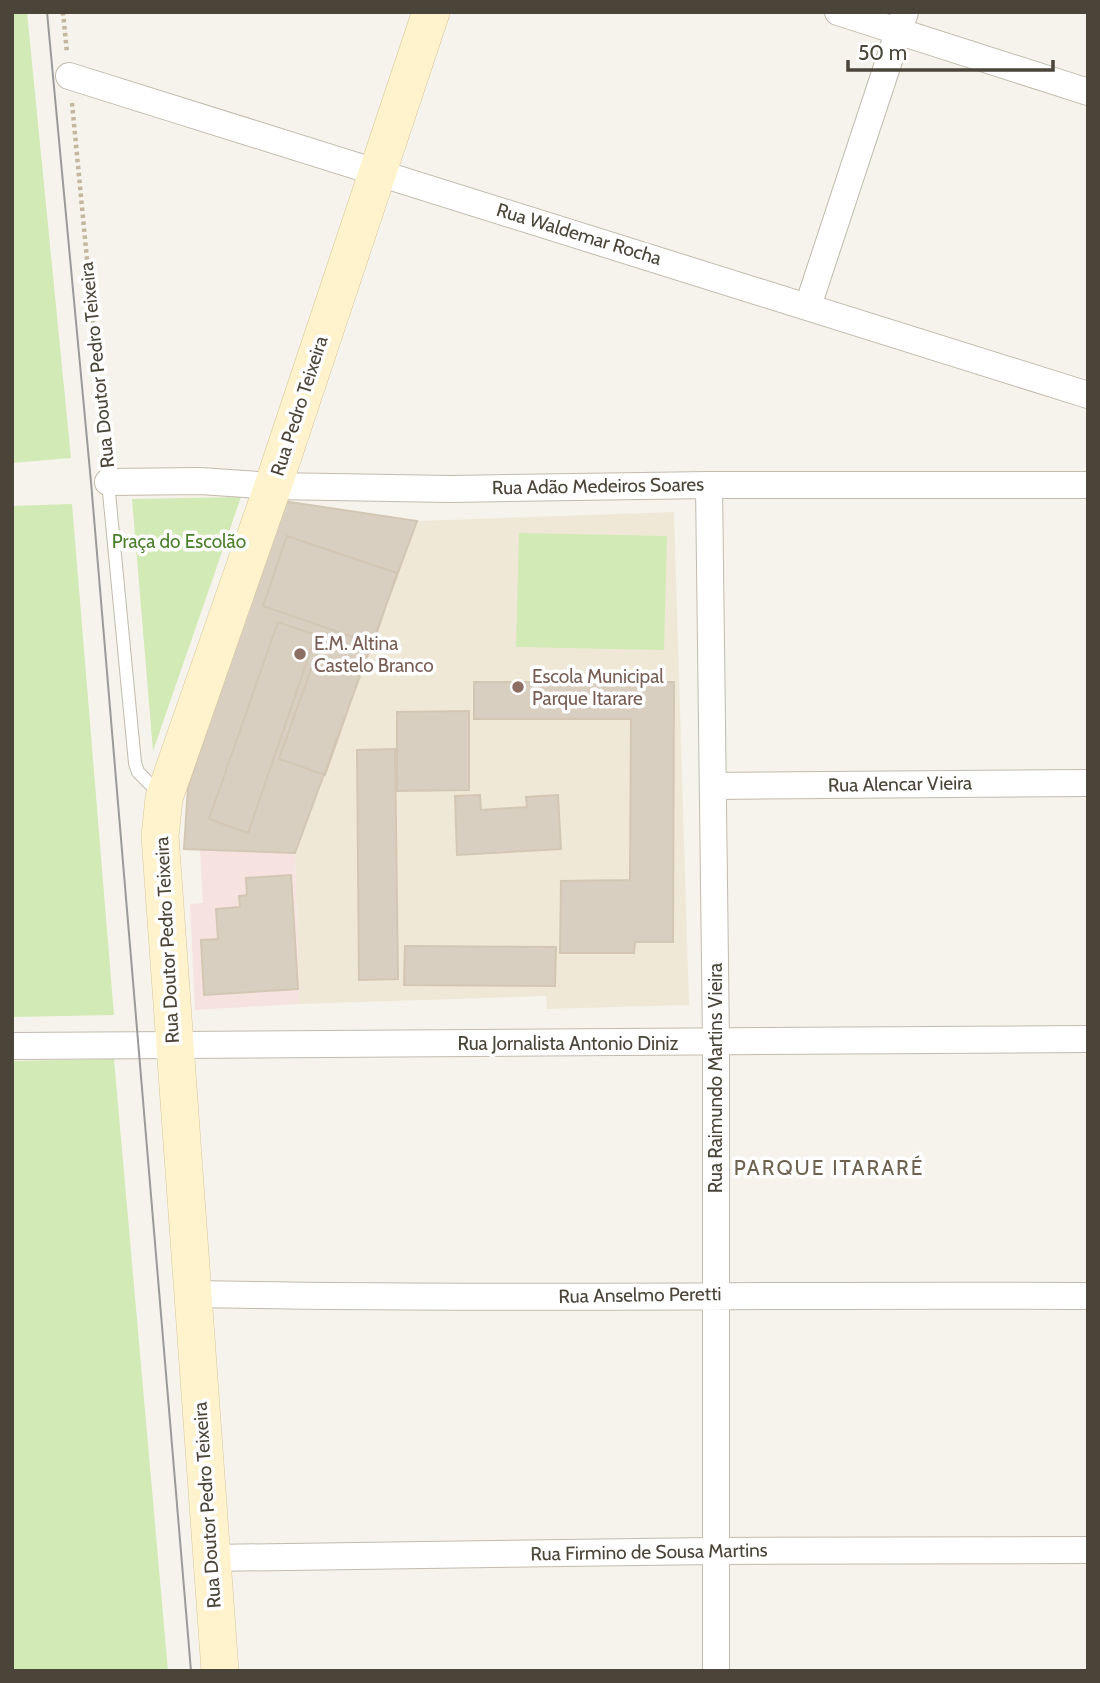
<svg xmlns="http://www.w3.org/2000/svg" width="1100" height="1683" font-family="Cabin,sans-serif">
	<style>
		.education { fill: #efe8d6 }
		.medical { fill: #f6e3e0 }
		.green { fill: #d2eab5 }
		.building { fill: #d8cfc1; stroke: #d3c7b4; stroke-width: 2 }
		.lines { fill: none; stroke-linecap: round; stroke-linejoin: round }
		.lane-casing { stroke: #c2bbae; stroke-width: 14 }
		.street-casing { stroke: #c2bbae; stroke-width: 28 }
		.secondary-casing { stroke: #d6c79b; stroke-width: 38 }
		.path { stroke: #c4b79f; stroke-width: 4.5; stroke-dasharray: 3.5 3.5; stroke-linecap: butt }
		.lane { stroke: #fff; stroke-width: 12 }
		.street { stroke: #fff; stroke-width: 26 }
		.secondary { stroke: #fff3cd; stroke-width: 37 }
		.tram { stroke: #9a9a9a; stroke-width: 2 }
		.education-dot { fill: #8d6e63; stroke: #fff; stroke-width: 2.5 }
		.labels { text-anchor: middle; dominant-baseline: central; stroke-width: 7; stroke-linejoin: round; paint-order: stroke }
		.street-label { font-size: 19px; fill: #4b4439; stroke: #fff }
		.park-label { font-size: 19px; fill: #4a7f2a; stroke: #fff }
		.education-label { font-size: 19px; fill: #785e54; stroke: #fff; text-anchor: start }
		.neighbourhood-label { font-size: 21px; letter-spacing: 2px; fill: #6e6250; stroke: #fff }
	</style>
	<rect width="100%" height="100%" fill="#f6f3ec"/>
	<path class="education" d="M674,512L689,1005L547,1009L546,996L299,1004L295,853L417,521Z"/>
	<path class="medical" d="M200,849L295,853L299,1004L195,1010L190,904L203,903Z"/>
	<path class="green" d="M12,12H27L71,458L12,463Z
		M241,497L153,751L132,499Z
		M72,504L114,1015L12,1017V506Z
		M519,533L667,536L664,650L516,647Z
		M114,1059L168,1671H12V1061Z"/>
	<path class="building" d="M283,501L417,521L295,853L184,849L188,787Z
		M287,536L397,573L373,644L263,606Z
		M278,622L316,635L248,833L209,819Z
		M323,636L368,652L325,775L279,759Z
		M474,682H674L673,942H635L634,953H560L561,881L630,880L631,719H474Z
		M469,711V790L397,791V712Z
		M395,749L398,979L359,980L357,750Z
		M480,795L481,810L527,807L526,797L558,795L561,849L457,855L455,796Z
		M291,875L298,989L204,995L201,940L218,939L216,909L240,907L239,896L247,895L246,878Z
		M405,946L556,947L555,986L404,985Z"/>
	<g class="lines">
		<g class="lane-casing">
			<path id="lane" d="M108,482L135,763L138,772L161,795"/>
		</g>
		<g class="street-casing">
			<path id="street" d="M838,12L1088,92
				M69,76L1088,395
				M808,306L905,12
				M108,482L200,481L273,486L450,489L709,485H1088
				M709,485L716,1043V1671
				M713,786L1088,783
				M12,1046L1088,1039
				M192,1294C490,1300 789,1294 1088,1296
				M211,1558L713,1551L1088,1550"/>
		</g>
		<g class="secondary-casing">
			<path id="secondary" d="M220,1671L160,836L164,798L273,486L431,12"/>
		</g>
		<path class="path" d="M63,12L67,53
			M72,103L106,457"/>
		<use href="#lane" class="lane"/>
		<use href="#street" class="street"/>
		<use href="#secondary" class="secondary"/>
		<path class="tram" d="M47,12L91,482L191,1671"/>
	</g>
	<g class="education-dot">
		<circle cx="300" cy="654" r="7"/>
		<circle cx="518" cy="687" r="7"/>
	</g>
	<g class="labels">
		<g class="street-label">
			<text transform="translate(579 234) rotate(17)">Rua Waldemar Rocha</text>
			<text transform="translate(97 365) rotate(-96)">Rua Doutor Pedro Teixeira</text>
			<text transform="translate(299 406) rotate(-72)">Rua Pedro Teixeira</text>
			<text transform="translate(598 486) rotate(-1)">Rua Adão Medeiros Soares</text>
			<text transform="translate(900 784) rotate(-1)">Rua Alencar Vieira</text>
			<text transform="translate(167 940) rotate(-93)">Rua Doutor Pedro Teixeira</text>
			<text x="568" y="1043">Rua Jornalista Antonio Diniz</text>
			<text transform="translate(715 1078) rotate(-90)">Rua Raimundo Martins Vieira</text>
			<text transform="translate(640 1295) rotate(-1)">Rua Anselmo Peretti</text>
			<text transform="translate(207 1505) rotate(-94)">Rua Doutor Pedro Teixeira</text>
			<text transform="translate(649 1552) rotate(-1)">Rua Firmino de Sousa Martins</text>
		</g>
		<g class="park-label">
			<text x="179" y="541">Praça do Escolão</text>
		</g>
		<g class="education-label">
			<text x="314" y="643">E.M. Altina<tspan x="314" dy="22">Castelo Branco</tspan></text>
			<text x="532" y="676">Escola Municipal<tspan x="532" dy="22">Parque Itarare</tspan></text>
		</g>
		<g class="neighbourhood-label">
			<text x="829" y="1167">PARQUE ITARARÉ</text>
		</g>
	</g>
	<rect width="1100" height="1683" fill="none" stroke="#4b4439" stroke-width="28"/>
	<path d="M848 60v10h205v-10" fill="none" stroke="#4b4439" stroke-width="3.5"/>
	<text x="858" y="60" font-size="21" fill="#4b4439" stroke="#ffffff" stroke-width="5" paint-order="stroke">50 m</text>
</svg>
